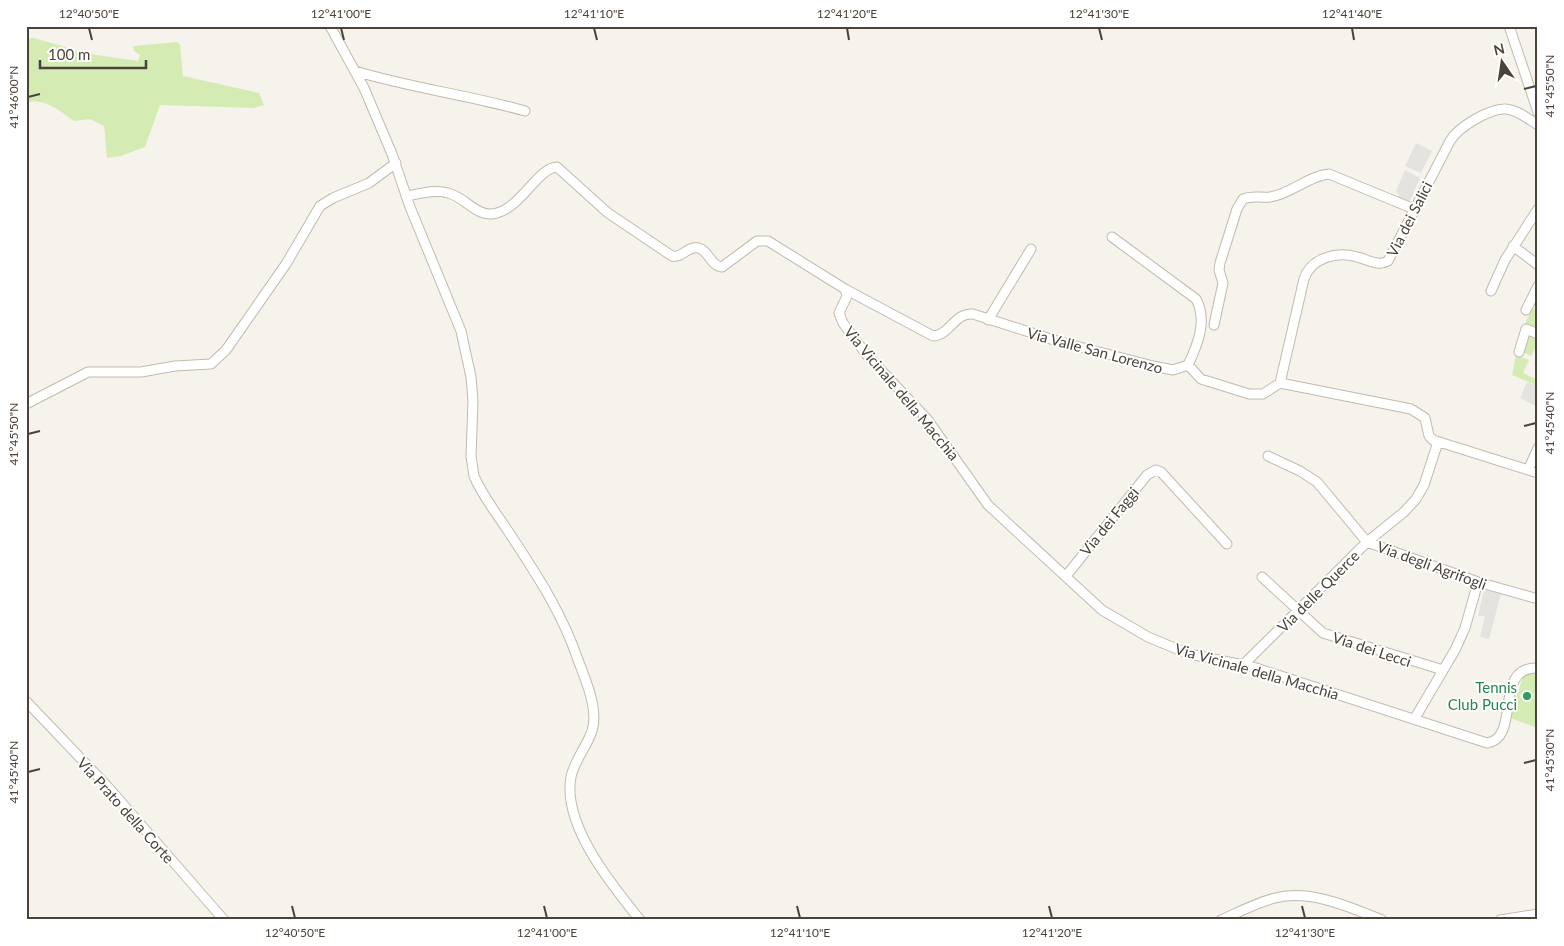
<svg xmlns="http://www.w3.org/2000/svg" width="1564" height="946" font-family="Lato,sans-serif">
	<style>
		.green { fill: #d5ebb4 }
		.parking { fill: #e5e3e0 }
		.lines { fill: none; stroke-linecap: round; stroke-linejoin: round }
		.minor-casing { stroke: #c2baae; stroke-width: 11 }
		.minor { stroke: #fff; stroke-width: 9 }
		.ticks { fill: none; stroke: #4b4339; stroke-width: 2 }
		.leisure-dot { fill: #2e9e5b; stroke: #fff; stroke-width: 2 }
		.labels { text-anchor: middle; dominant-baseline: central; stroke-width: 4; stroke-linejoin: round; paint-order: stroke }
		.street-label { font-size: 15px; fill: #4b4339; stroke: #fff }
		.leisure-label { font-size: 15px; fill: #27864d; stroke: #fff; text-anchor: end }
		.neatline { fill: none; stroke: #4b4339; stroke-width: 2 }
		.ticks-label { font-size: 12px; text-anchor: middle; fill: #4b4339 }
	</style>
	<rect width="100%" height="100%" fill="#f6f3ec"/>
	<path class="green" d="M26,38H34L90,54L138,61L140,55L134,51L133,46L177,42L180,45L183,76L259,93L264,105L253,108L160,105L145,147L121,156L107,158L104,126L90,119L74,121C60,111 44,97 26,103Z
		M1532,308L1538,311V330L1525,324Z
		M1528,334L1538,337V343L1531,356L1523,352Z
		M1516,355L1529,360L1523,373L1538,380V386L1512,375Z
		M1538,672V728L1510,718L1524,673Z"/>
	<path class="parking" d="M1416,143L1432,151L1421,173L1405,166Z
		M1405,170L1420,178L1408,205L1397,199L1399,195L1396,191Z
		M1527,382L1538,386V407L1520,398Z
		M1484,590L1501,594L1489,639L1480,637L1485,616H1478Z"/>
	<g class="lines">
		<g class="minor-casing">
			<path id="minor" d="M330,26L364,88L392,154L410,207L461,331L471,377L473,401L471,456L474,476C482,495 496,513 508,531C535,572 562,612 578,660C586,681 601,714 590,736C584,750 574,762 571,777C562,825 612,885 640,920
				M1509,26L1538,112
				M355,71C411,88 469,95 525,111
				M406,196C419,194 434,189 448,193C466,197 477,219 497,213C522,206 538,168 557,167L608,213L672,256C683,258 687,246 698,248C709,250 710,266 722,267L757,241H768L845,289L847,296L839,313L843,323L866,354L927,419L988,505L1102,610L1148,637L1189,654L1253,667L1487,743C1522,738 1492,666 1538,668
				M1112,237L1196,299C1208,321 1197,346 1188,365
				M1513,246L1538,265
				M845,289L933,336C950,335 955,312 973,314L1057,341L1153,366L1173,370L1188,365L1201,379L1249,394H1263L1280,383L1411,409L1425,418L1429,436L1433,440L1538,473
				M1491,291L1505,260L1538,209
				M1526,310L1538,286
				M988,320L1031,249
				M1214,325L1223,283L1219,270L1220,263L1237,209L1243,199C1252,195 1260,198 1270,197C1291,194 1308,176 1329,174L1414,209
				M1519,352L1526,329L1538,334
				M1280,383L1304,279C1311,258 1336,251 1357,257C1367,259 1378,267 1388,261L1450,141C1458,127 1490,108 1506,109C1518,110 1528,119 1538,125
				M26,404L88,372H141L175,366L211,364L226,350L286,264L320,206L333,198L369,183L396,163
				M1268,456L1300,471L1317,482L1367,542L1478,582L1538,599
				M1528,470L1538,448
				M1066,576L1147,475L1156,470L1161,472L1227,544
				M1262,577L1323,633L1443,670
				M1242,666L1367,542L1404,512L1416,499L1424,485L1438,442
				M26,701L108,787L224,920
				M1415,718L1455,650L1465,628L1478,582
				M1221,920C1239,912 1256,903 1275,898C1310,889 1350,907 1382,920
				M1500,920L1538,914"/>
		</g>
		<use href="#minor" class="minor"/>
	</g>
	<path class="ticks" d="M89,28L92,40M341,28L344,40M594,28L597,40M847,28L849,40M1099,28L1102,40M1352,28L1354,40M1524,89L1536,86M28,97L40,94M1524,426L1536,423M28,434L40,431M1524,763L1536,760M28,772L40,769M292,906L295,918M544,906L547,918M797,906L800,918M1049,906L1052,918M1302,906L1305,918"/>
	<circle class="leisure-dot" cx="1527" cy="696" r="5"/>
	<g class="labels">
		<g class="street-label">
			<text transform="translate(1409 219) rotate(-63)">Via dei Salici</text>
			<text transform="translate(1095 350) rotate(15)">Via Valle San Lorenzo</text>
			<text transform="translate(902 393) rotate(50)">Via Vicinale della Macchia</text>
			<text transform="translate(1109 521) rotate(-51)">Via dei Faggi</text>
			<text transform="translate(1432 565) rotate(20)">Via degli Agrifogli</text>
			<text transform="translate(1318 591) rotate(-45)">Via delle Querce</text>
			<text transform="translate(1372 649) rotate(18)">Via dei Lecci</text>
			<text transform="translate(1257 671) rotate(16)">Via Vicinale della Macchia</text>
			<text transform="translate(126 810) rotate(48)">Via Prato della Corte</text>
		</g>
		<g class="leisure-label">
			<text x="1517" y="687">Tennis<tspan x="1517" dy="17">Club Pucci</tspan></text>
		</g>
	</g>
	<rect width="1564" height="946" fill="none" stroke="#ffffff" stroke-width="55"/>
	<g transform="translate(1502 62) rotate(347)" stroke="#ffffff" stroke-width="4" paint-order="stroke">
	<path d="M0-4L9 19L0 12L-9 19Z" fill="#4b4339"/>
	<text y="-8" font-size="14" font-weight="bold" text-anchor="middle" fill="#4b4339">N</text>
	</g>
	<path d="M40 60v8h106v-8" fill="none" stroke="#4b4339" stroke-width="2.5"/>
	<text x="48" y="60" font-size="15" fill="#4b4339" stroke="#ffffff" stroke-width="4" paint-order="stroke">100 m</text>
	<rect x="28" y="28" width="1508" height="890" class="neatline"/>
	<g class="ticks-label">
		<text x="89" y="18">12°40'50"E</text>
		<text x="341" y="18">12°41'00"E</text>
		<text x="594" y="18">12°41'10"E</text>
		<text x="847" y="18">12°41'20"E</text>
		<text x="1099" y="18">12°41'30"E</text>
		<text x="1352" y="18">12°41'40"E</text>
		<text transform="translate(1550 86) rotate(-90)" y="4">41°45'50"N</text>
		<text transform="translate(14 97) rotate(-90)" y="4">41°46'00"N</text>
		<text transform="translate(1550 423) rotate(-90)" y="4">41°45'40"N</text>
		<text transform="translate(14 434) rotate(-90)" y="4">41°45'50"N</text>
		<text transform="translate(1550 760) rotate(-90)" y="4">41°45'30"N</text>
		<text transform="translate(14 772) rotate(-90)" y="4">41°45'40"N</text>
		<text x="295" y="937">12°40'50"E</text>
		<text x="547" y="937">12°41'00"E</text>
		<text x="800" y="937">12°41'10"E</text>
		<text x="1052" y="937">12°41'20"E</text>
		<text x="1305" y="937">12°41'30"E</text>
	</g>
</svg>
